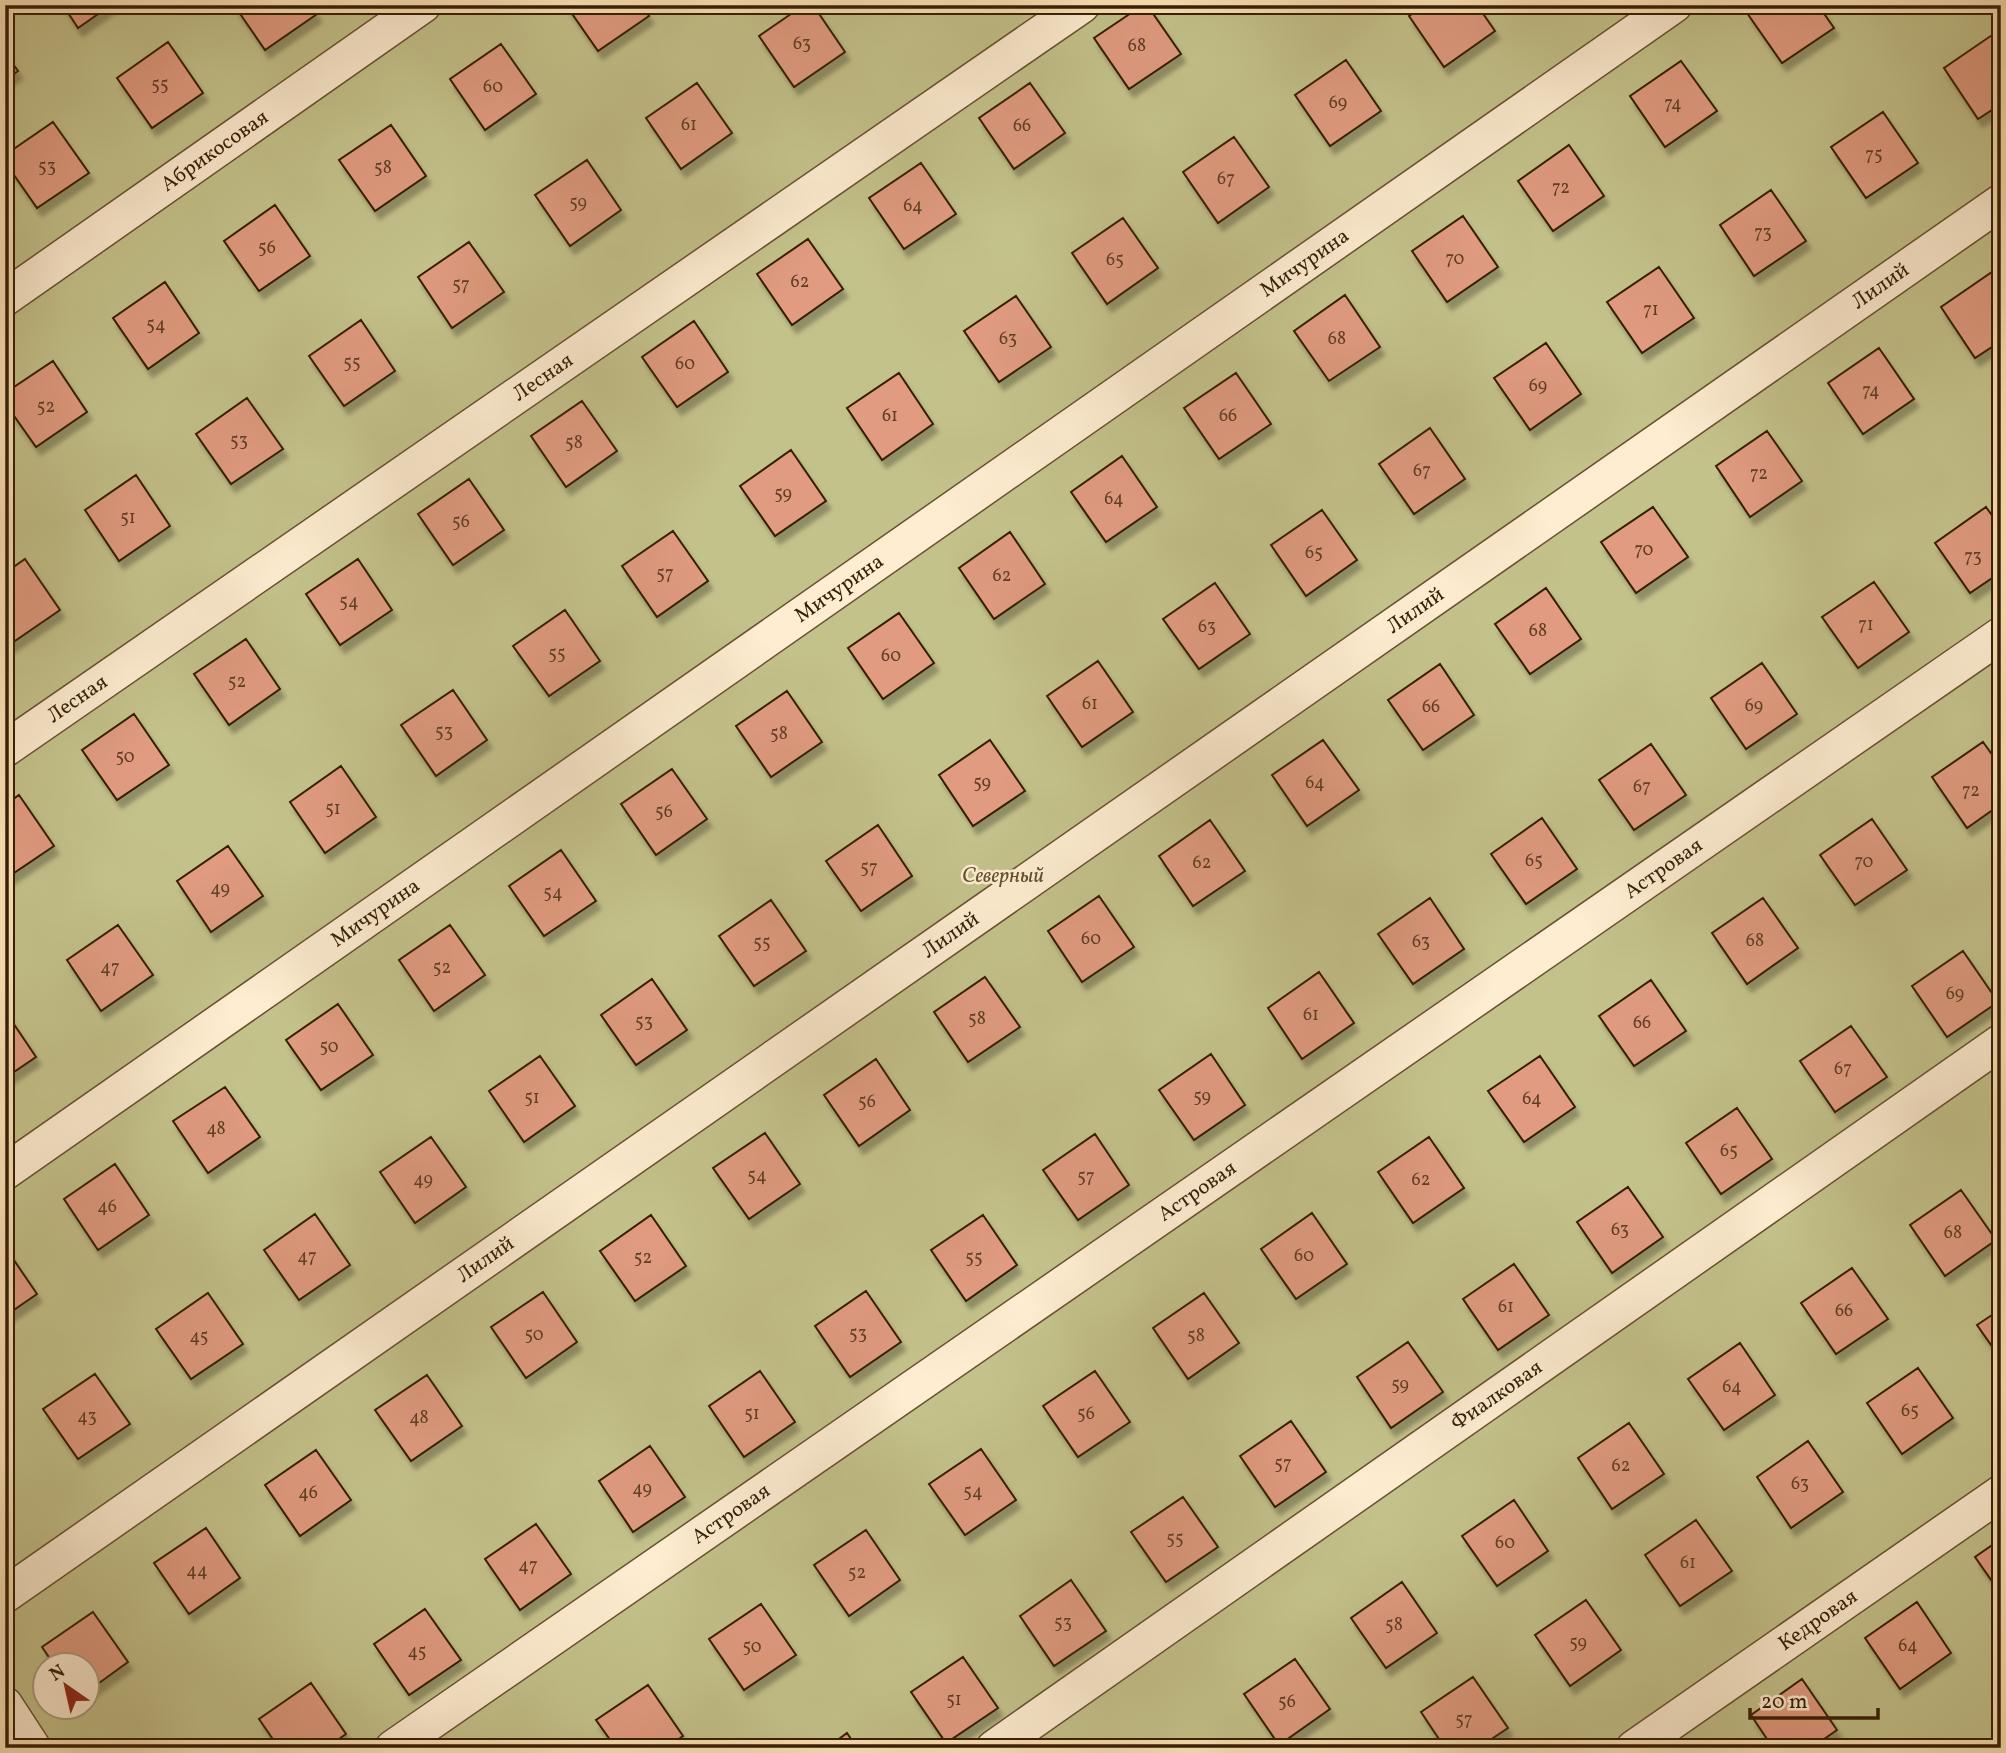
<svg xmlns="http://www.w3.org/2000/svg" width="2006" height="1753" font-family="Vollkorn,serif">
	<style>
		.green { fill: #c4c28b; stroke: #7d7048; stroke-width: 2; fill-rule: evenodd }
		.building { fill: #e09b80; stroke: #361f06; stroke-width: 2; filter: url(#shadow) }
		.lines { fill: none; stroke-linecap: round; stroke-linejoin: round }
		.minor-casing { stroke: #685032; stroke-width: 38 }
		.minor { stroke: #feedd1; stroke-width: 35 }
		.labels { text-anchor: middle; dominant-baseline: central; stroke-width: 5; stroke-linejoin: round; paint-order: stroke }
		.number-label { font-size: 18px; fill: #603e24 }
		.street-label { font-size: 21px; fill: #361f06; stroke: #feedd1 }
		.park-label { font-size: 21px; font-style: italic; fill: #61502e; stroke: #feedd1 }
	</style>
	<defs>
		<filter id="shadow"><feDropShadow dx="4.5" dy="8" stdDeviation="2" flood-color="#0004"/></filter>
	</defs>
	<rect width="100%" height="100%" fill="#fde3b8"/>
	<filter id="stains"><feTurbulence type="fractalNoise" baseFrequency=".00286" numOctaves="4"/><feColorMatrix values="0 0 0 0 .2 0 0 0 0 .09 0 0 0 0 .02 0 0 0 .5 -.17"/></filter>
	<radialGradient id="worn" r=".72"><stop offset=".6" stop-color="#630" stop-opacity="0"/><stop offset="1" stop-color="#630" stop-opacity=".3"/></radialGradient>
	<path class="green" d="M5,5H2001V1748H5ZM46,1666H88V1708H46Z"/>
	<path class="building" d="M63,5H111L78,28Z
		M234,5H310L317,14L265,50Z
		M566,5H642L649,16L598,51Z
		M804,5H813L845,52L794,87L759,36Z
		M1143,5H1147L1181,54L1129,89L1094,38Z
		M1425,5H1477L1495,31L1444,67L1409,16Z
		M1758,5H1818L1834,28L1782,63L1747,13Z
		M1995,33L2001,41V104L1978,119L1944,68Z
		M168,42L203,93L152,128L117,78Z
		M501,44L536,94L485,130L450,79Z
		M5,53L18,71L5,80Z
		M1346,60L1381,111L1330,146L1295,95Z
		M1681,61L1717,111L1665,147L1630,96Z
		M697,83L732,133L681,169L646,118Z
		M1030,83L1065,133L1014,169L979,118Z
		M1883,112L1918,163L1866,198L1831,147Z
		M53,122L89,173L37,208L5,162V155Z
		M391,125L426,176L375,211L339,160Z
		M1234,137L1269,187L1218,223L1183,172Z
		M1569,145L1604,196L1553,231L1518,181Z
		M587,160L621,210L570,246L535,195Z
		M921,163L956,214L904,249L869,198Z
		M1771,190L1806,241L1754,276L1720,225Z
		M275,205L310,256L259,291L224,241Z
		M1463,216L1498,267L1447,302L1412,251Z
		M1123,218L1158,268L1107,304L1072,253Z
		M808,239L843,289L792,325L757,274Z
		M469,242L504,292L452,328L418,277Z
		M1659,267L1694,318L1642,353L1607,302Z
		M1992,272L2001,285V341L1975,358L1941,307Z
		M165,282L199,333L148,369L113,318Z
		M1345,295L1380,347L1329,381L1294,331Z
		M1016,296L1051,347L999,382L964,331Z
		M361,320L395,371L344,406L309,356Z
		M694,321L728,372L677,407L642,357Z
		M1546,343L1581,394L1530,430L1494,378Z
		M1879,348L1914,399L1863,434L1828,383Z
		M53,361L87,412L36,447L5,403V393Z
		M899,373L933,424L882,460L847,408Z
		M1236,373L1271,424L1219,459L1184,408Z
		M247,398L283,449L231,484L196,434Z
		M582,401L617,451L566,487L531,436Z
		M1430,428L1465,479L1414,514L1379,464Z
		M1767,431L1802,481L1750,517L1716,466Z
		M791,450L826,501L775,536L740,486Z
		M1122,456L1157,507L1106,542L1071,492Z
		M136,475L170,526L119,561L85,510Z
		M469,479L504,530L453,565L418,514Z
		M1653,507L1688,557L1636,593L1601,542Z
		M1986,507L2001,528V572L1970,593L1935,543Z
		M1322,510L1357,560L1306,596L1271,545Z
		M673,531L708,581L657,617L622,566Z
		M1010,532L1045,584L994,619L959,568Z
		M25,559L60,610L9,645L5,639V573Z
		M358,559L392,610L340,645L306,594Z
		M1874,582L1909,632L1858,668L1822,617Z
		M1215,583L1250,634L1199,669L1163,619Z
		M1546,588L1581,639L1530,674L1495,624Z
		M565,610L600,661L549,696L513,646Z
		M899,613L934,663L883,699L848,648Z
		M246,639L280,689L229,725L194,674Z
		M1098,661L1133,712L1082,747L1047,696Z
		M1762,663L1797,714L1746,749L1711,698Z
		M1440,664L1474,715L1423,750L1388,700Z
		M453,690L487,740L436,776L401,725Z
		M787,691L822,742L771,777L736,726Z
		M134,714L169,765L117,800L82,750Z
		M990,740L1025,791L973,826L939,775Z
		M1323,740L1359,790L1307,826L1272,775Z
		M1983,742L2001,767V804L1967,828L1932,777Z
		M1651,744L1686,795L1634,830L1599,780Z
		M341,766L376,817L325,853L290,802Z
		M672,769L707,819L656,855L621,804Z
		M19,795L54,846L5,879V805Z
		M1542,818L1577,869L1526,904L1491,854Z
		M1872,819L1907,870L1855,905L1820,855Z
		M1210,820L1245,871L1193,906L1159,856Z
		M878,825L912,876L861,911L826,861Z
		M228,846L263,896L211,932L177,881Z
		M561,850L596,901L544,936L509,886Z
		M1099,896L1134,947L1082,982L1048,931Z
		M1430,898L1464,949L1413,984L1378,934Z
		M1763,898L1798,948L1747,984L1712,933Z
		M771,900L806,951L754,986L719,936Z
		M118,925L153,975L101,1011L67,960Z
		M450,925L485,975L434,1011L399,960Z
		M1963,951L1998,1002L1947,1037L1912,986Z
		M1319,972L1354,1023L1302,1059L1268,1008Z
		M985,977L1020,1027L968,1062L934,1012Z
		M652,979L687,1030L636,1065L601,1015Z
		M1651,980L1686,1031L1634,1066L1599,1016Z
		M338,1004L373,1055L321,1090L286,1040Z
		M5,1011L36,1057L5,1078Z
		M1851,1026L1887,1077L1835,1112L1800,1061Z
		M1211,1054L1245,1105L1194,1140L1159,1090Z
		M540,1056L575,1106L524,1142L489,1091Z
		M1540,1056L1575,1107L1524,1142L1488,1091Z
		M876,1059L910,1110L859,1146L824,1095Z
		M225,1087L260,1137L208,1173L173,1121Z
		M1737,1108L1772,1159L1721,1194L1686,1143Z
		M765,1133L800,1184L749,1219L713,1168Z
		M1095,1134L1129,1185L1078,1220L1043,1170Z
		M431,1137L466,1187L415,1223L380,1172Z
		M1429,1137L1464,1188L1413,1223L1378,1172Z
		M115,1164L149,1215L98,1250L64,1199Z
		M1628,1187L1663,1237L1612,1273L1577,1222Z
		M1961,1190L1996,1240L1945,1276L1910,1225Z
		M1312,1213L1347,1264L1296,1299L1261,1249Z
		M315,1214L350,1265L299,1300L264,1250Z
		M651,1215L686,1266L635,1301L600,1251Z
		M983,1215L1017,1265L966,1301L931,1250Z
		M5,1247L37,1294L5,1316Z
		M1514,1264L1549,1315L1498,1350L1463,1299Z
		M1852,1268L1888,1319L1836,1354L1801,1303Z
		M866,1291L901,1342L850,1377L815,1326Z
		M543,1292L577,1342L526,1378L491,1327Z
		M208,1293L243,1344L191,1379L156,1329Z
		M1204,1293L1239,1343L1188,1379L1153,1328Z
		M2001,1309V1359L1977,1325Z
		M1408,1342L1443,1392L1391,1428L1357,1377Z
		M1740,1343L1775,1395L1724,1430L1688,1379Z
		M1918,1368L1953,1418L1902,1454L1867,1403Z
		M760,1371L795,1422L744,1457L709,1406Z
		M1095,1371L1130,1422L1078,1457L1043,1406Z
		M95,1374L130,1424L78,1459L43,1409Z
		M427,1375L462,1426L411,1461L375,1410Z
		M1291,1421L1326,1472L1275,1507L1240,1456Z
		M1629,1423L1664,1474L1612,1509L1578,1458Z
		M1808,1441L1843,1492L1791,1528L1757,1477Z
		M650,1446L685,1497L633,1532L599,1481Z
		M981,1449L1016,1500L965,1535L929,1484Z
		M316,1450L351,1500L300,1536L265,1485Z
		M1183,1497L1218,1547L1166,1582L1131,1532Z
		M1514,1500L1548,1551L1497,1586L1462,1536Z
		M1696,1520L1732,1571L1680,1606L1645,1555Z
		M536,1524L571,1574L520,1610L485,1559Z
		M206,1528L240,1578L189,1614L154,1563Z
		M866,1530L900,1580L849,1616L814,1565Z
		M2001,1539V1594L1975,1557Z
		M1071,1580L1106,1631L1054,1666L1020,1616Z
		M1402,1582L1437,1633L1386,1668L1351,1618Z
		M1586,1600L1621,1650L1570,1686L1535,1635Z
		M1917,1602L1951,1653L1900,1689L1865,1638Z
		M761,1604L796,1655L744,1690L709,1639Z
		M425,1609L461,1660L409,1695L374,1644Z
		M93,1612L128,1662L88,1691V1666H55L42,1647Z
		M963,1657L998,1708L946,1743L911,1692Z
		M1295,1659L1330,1709L1279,1745L1244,1694Z
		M1473,1677L1508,1728L1478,1748H1445L1421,1712Z
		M1802,1679L1837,1730L1811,1748H1773L1751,1715Z
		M311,1683L346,1734L326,1748H279L259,1719Z
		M648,1685L683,1736L666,1748H616L596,1720Z
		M847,1733L857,1748H827Z"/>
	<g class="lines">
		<g class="minor-casing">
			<g id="minor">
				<path id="s1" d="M5,298L423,5"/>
				<path id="s2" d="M5,749L1082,5"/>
				<path id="s3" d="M5,1172L1674,5"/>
				<path id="s4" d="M5,1595L2001,202"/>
				<path d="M5,1705L33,1748"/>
				<path id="s5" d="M393,1748L2001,635"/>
				<path id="s6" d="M994,1748L2001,1042"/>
				<path id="s7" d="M1634,1748L2001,1493"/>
			</g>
		</g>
		<use href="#minor" class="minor"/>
	</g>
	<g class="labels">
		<g class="number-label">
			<text x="802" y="44">63</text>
			<text x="1137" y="46">68</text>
			<text x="160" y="85">55</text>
			<text x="493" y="87">60</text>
			<text x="1338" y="103">69</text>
			<text x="1673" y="104">74</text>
			<text x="689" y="125">61</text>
			<text x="1022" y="126">66</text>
			<text x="1874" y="155">75</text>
			<text x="47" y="167">53</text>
			<text x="383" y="168">58</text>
			<text x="1226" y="179">67</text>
			<text x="1561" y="188">72</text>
			<text x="578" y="203">59</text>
			<text x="913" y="206">64</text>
			<text x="1763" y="233">73</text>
			<text x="267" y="248">56</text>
			<text x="1455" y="259">70</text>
			<text x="1115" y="260">65</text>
			<text x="800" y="282">62</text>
			<text x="461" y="285">57</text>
			<text x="1651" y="310">71</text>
			<text x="156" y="325">54</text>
			<text x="1008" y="339">63</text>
			<text x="1337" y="339">68</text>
			<text x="352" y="363">55</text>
			<text x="685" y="364">60</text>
			<text x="1538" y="386">69</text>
			<text x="1871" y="391">74</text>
			<text x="46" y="407">52</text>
			<text x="890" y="416">61</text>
			<text x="1228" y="416">66</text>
			<text x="239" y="441">53</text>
			<text x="574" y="443">58</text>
			<text x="1422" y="471">67</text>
			<text x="1759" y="474">72</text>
			<text x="783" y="494">59</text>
			<text x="1114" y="499">64</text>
			<text x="128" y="518">51</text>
			<text x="461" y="522">56</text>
			<text x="1644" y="550">70</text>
			<text x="1314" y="553">65</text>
			<text x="1973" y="557">73</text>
			<text x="665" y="574">57</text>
			<text x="1002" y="576">62</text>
			<text x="349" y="602">54</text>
			<text x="1866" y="625">71</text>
			<text x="1207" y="627">63</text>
			<text x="1538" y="631">68</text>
			<text x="557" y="654">55</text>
			<text x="891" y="656">60</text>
			<text x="237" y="682">52</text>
			<text x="1090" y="704">61</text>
			<text x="1754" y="706">69</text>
			<text x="1431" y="707">66</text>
			<text x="444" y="732">53</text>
			<text x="779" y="734">58</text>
			<text x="125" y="757">50</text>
			<text x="982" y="783">59</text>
			<text x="1315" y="783">64</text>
			<text x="1642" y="787">67</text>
			<text x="1971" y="791">72</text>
			<text x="333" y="809">51</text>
			<text x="664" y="812">56</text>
			<text x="1534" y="861">65</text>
			<text x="1864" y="862">70</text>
			<text x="1202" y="863">62</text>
			<text x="869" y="868">57</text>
			<text x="220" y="889">49</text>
			<text x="553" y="893">54</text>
			<text x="1091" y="939">60</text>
			<text x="1755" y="941">68</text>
			<text x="1421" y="942">63</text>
			<text x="762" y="943">55</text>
			<text x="110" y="968">47</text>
			<text x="442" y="968">52</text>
			<text x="1955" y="994">69</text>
			<text x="1311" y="1015">61</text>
			<text x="977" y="1019">58</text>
			<text x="644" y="1022">53</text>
			<text x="1642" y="1023">66</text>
			<text x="329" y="1047">50</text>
			<text x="1843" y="1069">67</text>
			<text x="1202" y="1097">59</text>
			<text x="532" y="1098">51</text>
			<text x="1532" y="1099">64</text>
			<text x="867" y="1102">56</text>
			<text x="216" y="1129">48</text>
			<text x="1729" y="1151">65</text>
			<text x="757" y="1176">54</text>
			<text x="1086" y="1177">57</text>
			<text x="423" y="1180">49</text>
			<text x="1421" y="1180">62</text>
			<text x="107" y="1207">46</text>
			<text x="1620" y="1230">63</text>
			<text x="1953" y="1233">68</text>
			<text x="1304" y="1256">60</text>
			<text x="307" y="1257">47</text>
			<text x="643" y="1258">52</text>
			<text x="974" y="1258">55</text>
			<text x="1506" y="1307">61</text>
			<text x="1844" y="1311">66</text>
			<text x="858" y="1334">53</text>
			<text x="534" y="1335">50</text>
			<text x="1196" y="1336">58</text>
			<text x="199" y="1337">45</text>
			<text x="1400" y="1385">59</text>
			<text x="1732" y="1387">64</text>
			<text x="1910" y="1411">65</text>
			<text x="752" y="1414">51</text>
			<text x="1086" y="1414">56</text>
			<text x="87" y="1417">43</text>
			<text x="419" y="1418">48</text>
			<text x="1283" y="1464">57</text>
			<text x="1621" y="1466">62</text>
			<text x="1800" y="1484">63</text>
			<text x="642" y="1489">49</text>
			<text x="973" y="1492">54</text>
			<text x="308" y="1493">46</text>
			<text x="1175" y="1539">55</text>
			<text x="1505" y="1543">60</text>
			<text x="1688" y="1563">61</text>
			<text x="528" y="1566">47</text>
			<text x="197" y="1571">44</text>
			<text x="857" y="1573">52</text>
			<text x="1063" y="1623">53</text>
			<text x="1394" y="1625">58</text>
			<text x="1578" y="1643">59</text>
			<text x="1908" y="1646">64</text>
			<text x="752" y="1647">50</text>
			<text x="417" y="1652">45</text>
			<text x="954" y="1700">51</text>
			<text x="1287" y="1702">56</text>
			<text x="1464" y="1720">57</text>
		</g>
		<g class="street-label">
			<text stroke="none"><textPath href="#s1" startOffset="256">Абрикосовая</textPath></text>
			<text stroke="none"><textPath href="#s3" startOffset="1586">Мичурина</textPath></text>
			<text stroke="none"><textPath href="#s4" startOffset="2287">Лилий</textPath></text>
			<text stroke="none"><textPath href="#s2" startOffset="654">Лесная</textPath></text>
			<text stroke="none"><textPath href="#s3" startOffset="1018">Мичурина</textPath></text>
			<text stroke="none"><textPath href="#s4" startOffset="1720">Лилий</textPath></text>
			<text stroke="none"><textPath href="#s2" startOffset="88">Лесная</textPath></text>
			<text stroke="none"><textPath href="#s5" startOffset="1545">Астровая</textPath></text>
			<text stroke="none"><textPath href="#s3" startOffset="452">Мичурина</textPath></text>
			<text stroke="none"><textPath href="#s4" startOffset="1153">Лилий</textPath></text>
			<text stroke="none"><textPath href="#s5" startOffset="978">Астровая</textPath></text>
			<text stroke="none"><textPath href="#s4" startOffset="586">Лилий</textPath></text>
			<text stroke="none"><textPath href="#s6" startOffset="614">Фиалковая</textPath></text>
			<text stroke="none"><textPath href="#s5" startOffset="411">Астровая</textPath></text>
			<text stroke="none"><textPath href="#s7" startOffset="224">Кедровая</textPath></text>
		</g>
		<g class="park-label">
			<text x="1003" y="876">Северный</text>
		</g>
	</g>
	<rect width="2006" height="1753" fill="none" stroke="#fde3b8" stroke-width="28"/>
	<rect x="7" y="7" width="1992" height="1739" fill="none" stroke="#361f06" stroke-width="3.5"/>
	<rect x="14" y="14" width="1978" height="1725" fill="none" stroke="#361f06" stroke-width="2"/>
	<g transform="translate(66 1686) rotate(326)"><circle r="33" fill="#feedd1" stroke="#ae9b80" stroke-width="2"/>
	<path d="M0-5L12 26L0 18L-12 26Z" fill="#8f2418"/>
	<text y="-10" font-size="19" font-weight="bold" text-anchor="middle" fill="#361f06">N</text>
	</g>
	<path d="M1750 1708v10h128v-10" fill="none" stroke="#361f06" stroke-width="3.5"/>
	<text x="1761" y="1708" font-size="21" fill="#361f06" stroke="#feedd1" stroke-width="5" paint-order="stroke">20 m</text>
	<rect width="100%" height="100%" filter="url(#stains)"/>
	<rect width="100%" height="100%" fill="url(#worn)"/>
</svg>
